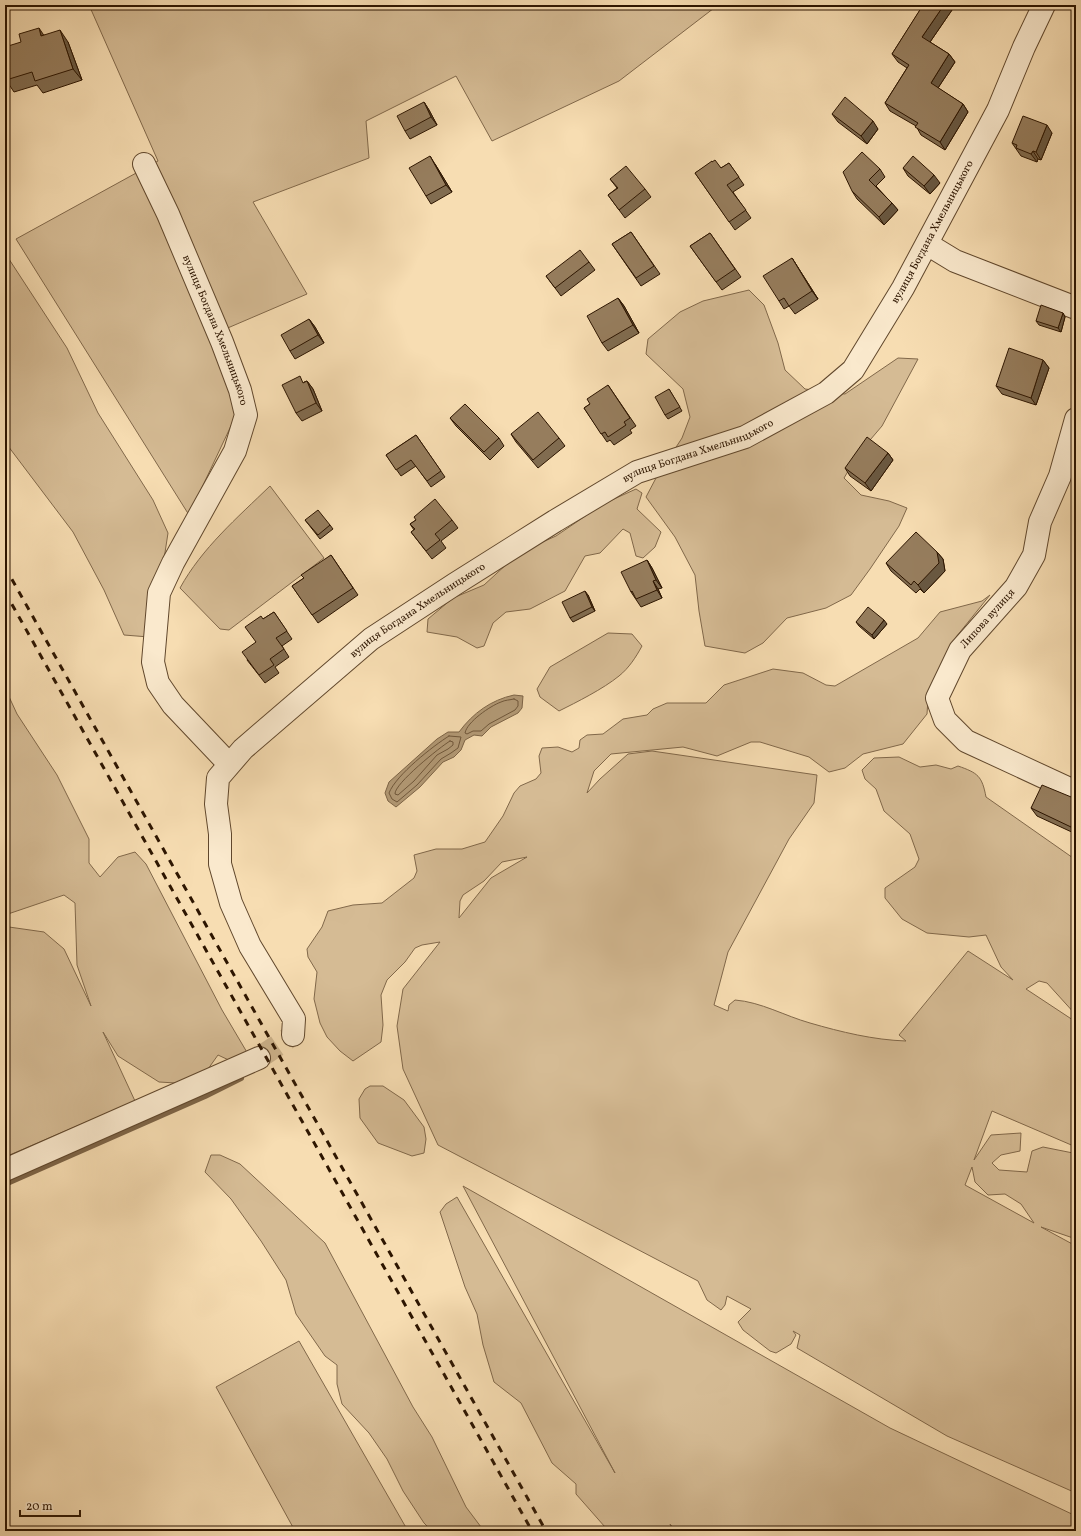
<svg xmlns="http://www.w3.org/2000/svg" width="1081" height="1536" font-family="Vollkorn,serif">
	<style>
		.green { fill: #d5bb94; stroke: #81684a; fill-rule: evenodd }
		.water { fill: #b29975; stroke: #7d6446 }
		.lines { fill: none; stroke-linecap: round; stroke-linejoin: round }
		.shore { stroke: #70573a; stroke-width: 1 }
		.stream { stroke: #7d6446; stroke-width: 6 }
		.street-tunnel { stroke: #cfb58e; stroke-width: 22; stroke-dasharray: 22 11; stroke-linecap: butt }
		.street-casing { stroke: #60472c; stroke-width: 24 }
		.street { stroke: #fae9cd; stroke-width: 22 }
		.rail { stroke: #2d1500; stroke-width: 3; stroke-dasharray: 7 7; stroke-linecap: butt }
		.wall { fill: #816c50; stroke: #2d1500 }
		.shaded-wall { fill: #695841; stroke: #2d1500 }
		.building { fill: #967d5d; stroke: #2d1500 }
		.labels { text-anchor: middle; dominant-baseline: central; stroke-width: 3; stroke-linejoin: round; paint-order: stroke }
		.street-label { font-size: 11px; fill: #2d1500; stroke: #fae9cd }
	</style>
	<rect width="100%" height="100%" fill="#f7ddb2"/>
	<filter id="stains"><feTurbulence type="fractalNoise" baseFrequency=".005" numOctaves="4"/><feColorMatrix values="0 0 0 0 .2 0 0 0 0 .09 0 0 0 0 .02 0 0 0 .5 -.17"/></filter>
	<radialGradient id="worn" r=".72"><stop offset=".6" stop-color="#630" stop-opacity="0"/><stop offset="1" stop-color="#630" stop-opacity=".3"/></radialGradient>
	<path class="green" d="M89,5H718L619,81L492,141L456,76L366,121L369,158L253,202L307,294L209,336L238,411L189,515L16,239L158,161Z
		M5,253L67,348L98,413L153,500L168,533L160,585L149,637L124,635L104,590L73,532L5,442Z
		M749,290L764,305L778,343L785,370L805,389L845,394L898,358L918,359L882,426L859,453L844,478L861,495L889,501L907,508L899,526L870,569L851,595L826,608L787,618L763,643L745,653L705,646L699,611L695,575L675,537L646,497L656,478L682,438L690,417L683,389L646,354L648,339L680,312L703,301Z
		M270,486L324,558L229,630L220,629L180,588C202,548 237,518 270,486Z
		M636,489L642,493L637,509L661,532L655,547L643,558L636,556L630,533L623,529L600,553L585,556L565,591L530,609L506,612L493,623L484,646L477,648L457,637L427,632L428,619L453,598L484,585L520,552L556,536L603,504Z
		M990,595L956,637L955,651L928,699L927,714L903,744L863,754L845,768L829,772L809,757L760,742H751L717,756L683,747L611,754L594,771L587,793L600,779L628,754L652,751L817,775L814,803L789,839L728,952L714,1005L728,1011L729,1005L735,1000C761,1002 785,1016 810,1023C841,1032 874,1040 906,1041L899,1035L968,951L1013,980L1001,967L986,935L969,937L927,933L902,919L885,898V888L915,867L919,859L910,834L884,811L876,789L865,779L862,770L874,758L899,757L920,767L936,765L951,769L958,766C978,773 982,776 986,797L1076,860V1015L1047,983L1039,981L1026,989L1076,1022V1147L992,1111L974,1160L991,1135L1021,1133L1020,1151L1001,1155L992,1163L999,1170L1027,1172L1032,1151L1043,1147L1073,1153L1076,1155V1239L1041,1227L1076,1246V1493L947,1436L797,1348L800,1335L793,1331L796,1335L791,1344L776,1353L770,1351L743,1330L738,1322L751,1309L727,1296L725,1305L721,1310L707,1300L698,1281L438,1145L403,1069L397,1026L403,989L440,942L422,945L415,948L405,962L387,980L381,995L383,1025L381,1042L353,1061L340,1051L327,1037L320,1023L314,999L317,972L308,957L307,949L322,927L328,911L353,905L382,903L414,878L417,871L414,855L436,849H462L485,842L503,816L514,793L520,786L536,779L541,773L539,756L542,748L558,747L572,752L579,748L580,740L587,735L603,734L623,719L647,715L653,709L667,703H706L724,685L773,669L803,673L826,685L835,686L918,638L940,612L982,601ZM527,857L491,878L459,918L460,901L463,895L484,881L502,862ZM972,1167L975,1182L988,1195L1005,1194L1021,1204L1034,1223L965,1185Z
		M608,633L632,634L642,646C636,657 629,668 619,676C603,689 577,702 559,711L540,697L537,689L550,667Z
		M5,688L17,714L57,775L89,839V863L100,877L118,857L135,852L146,864L222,1010L248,1054L233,1062L218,1055L208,1069L176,1083L159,1082L118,1056L103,1032L135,1101L5,1157V929L9,927L44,932L64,949L91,1006L77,965L75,903L64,895L5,915Z
		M370,1086H383L404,1100L424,1127L426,1139L424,1153L412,1156L378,1143L360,1118L359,1099L365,1089Z
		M211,1155H220L240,1164L325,1243L413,1407L432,1437L466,1507L484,1531H432L424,1523L403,1491L387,1459L369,1433L342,1404L337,1384V1365L325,1356L296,1314L286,1280L261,1241L231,1199L205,1172Z
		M463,1186L890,1428L1076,1516V1531H676L670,1524L673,1531H605V1527L576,1494V1484L552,1463L521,1403L494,1382L483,1345L477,1314L465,1287L440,1212L446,1204L457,1197L615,1473Z
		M299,1341L408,1531H295L216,1387Z"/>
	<path class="water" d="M514,695L523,696L522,708L518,713L491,727L482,736L474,735L465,740L461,750L454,757L443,762L420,787L396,807L388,801L385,793L389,782L437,739L448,732H459C473,713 491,700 514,695Z"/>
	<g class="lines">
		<path class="shore" d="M514,699L518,701V706L515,710L489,724L481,731H473L467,734L465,733C467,722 490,706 501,702C505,700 510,700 514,699Z
			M449,736L461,737L458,748L451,753L441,759L417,785L397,802L392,799L389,793C396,775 433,746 449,736Z
			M450,741L453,742V745L448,749L437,755L414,781L398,795L395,794C394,784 440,747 450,741Z"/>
		<path class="stream" d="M5,1184L205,1096L241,1078"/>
		<path class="street-tunnel" d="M259,1058L293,1035"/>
		<g class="street-casing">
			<g id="street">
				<path id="s1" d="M144,164L168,214L222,342L240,390L246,415L235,451L173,563L159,593L153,662L158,683L173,705L229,764"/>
				<path d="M927,244L955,261L1076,308"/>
				<path d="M1076,419L1060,476L1040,522L1034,555L1016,587L960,650L937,698L945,720L966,741L1076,792"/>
				<path id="s2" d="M293,1035L294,1019L250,946L231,903L220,864V834L216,804L218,778L243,749L371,639L455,584L555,521L637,472L745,437L826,393L853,370L903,288L998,110L1024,47L1044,5"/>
				<path d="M5,1170L259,1058"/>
			</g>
		</g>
		<use href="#street" class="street"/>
		<path class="rail" d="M5,567L546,1531
			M5,592L532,1531"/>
	</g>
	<path class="wall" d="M919,5H948L952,10L930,42L949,54L955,62L938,88L963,104L968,112L945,150L921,135L916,126L890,111L885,103L907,68L898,62L892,54L922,7Z
		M44,35L68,42L82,80L43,93L37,85L14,92L6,80Z
		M424,102L429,110L437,125L410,139L405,131Z
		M832,114L878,129L867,144L838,122Z
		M1052,133L1041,160L1038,159L1037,162L1021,156L1012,143Z
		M712,162L721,168L729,163L744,185L733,192L751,218L735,230L695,173Z
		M435,164L452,192L431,204L426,196Z
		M903,168L940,183L930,194L908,176Z
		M880,169L885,177L876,186L898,210L884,225L857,199L852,191Z
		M610,179L645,189L651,197L625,218L608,195L617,188Z
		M631,232L660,274L641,286L612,244Z
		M710,233L741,277L722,290L690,246Z
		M792,258L818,299L795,314L789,306L784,309L779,301Z
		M589,262L595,270L561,296L546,276Z
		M618,298L624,306L639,333L608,351L602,343Z
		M1063,313L1065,317L1061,332L1039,325L1036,321Z
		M309,319L315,327L324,343L295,359L290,351Z
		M1043,360L1049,368L1036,405L1002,394L996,386Z
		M307,381L313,389L322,411L302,421L296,413L304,382Z
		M608,385L636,426L630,430L632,433L614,445L610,440L607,442L584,408L590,404Z
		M669,389L682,411L668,419L665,415Z
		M450,418L499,438L504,446L490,460L456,426Z
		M511,434L559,438L565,446L538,468L516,442Z
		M416,435L445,477L431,487L416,466L401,476L386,455Z
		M888,453L893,460L871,491L850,476L845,468Z
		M305,520L330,525L333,529L320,539Z
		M416,520H452L458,528L441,541L446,548L432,559L411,532L414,530L410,524Z
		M937,552L943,559L945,571L924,593L920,589L916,593L891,571L886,563Z
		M331,555L358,595L318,623L292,586L304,578Z
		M647,560L652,568L662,588L658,589L662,598L641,607L631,592Z
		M588,595L595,611L573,622L570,618Z
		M274,612L292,639L282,646L289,657L275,667L279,673L265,683L247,660L256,642L263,619Z
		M856,622L887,624L874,639L859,626Z
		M1076,799V834L1037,816L1031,808Z"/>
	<path class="shaded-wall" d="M944,5H948L952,10L928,45L922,37Z
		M39,28L47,40L41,36Z
		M60,30L68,42L82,80L73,69Z
		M949,54L955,62L936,91L931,83Z
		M424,102L429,110L437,125L431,117Z
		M963,104L968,112L945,150L940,142Z
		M873,121L878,129L867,144L861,136Z
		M1047,125L1052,133L1041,160L1036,152Z
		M1033,151L1038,159L1037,162L1031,154Z
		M430,156L435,164L452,192L446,185Z
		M934,175L940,183L930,194L924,186Z
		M892,203L898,210L884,225L879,217Z
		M792,258L797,266L818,299L812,291Z
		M618,298L624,306L639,333L633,325Z
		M1063,313L1065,317L1061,332L1058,328Z
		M309,319L315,327L324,343L318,335Z
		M1043,360L1049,368L1036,405L1031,398Z
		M307,381L313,389L322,411L316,403Z
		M888,453L893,460L871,491L865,483Z
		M937,552L943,559L945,571L924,593L918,585Z
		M647,560L652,568L662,588L656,580Z
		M653,581L658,589L662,598L657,590Z
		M585,591L588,595L595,611L592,607Z
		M884,620L887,624L874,639L872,635Z
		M1076,816V834L1071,827Z"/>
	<path class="building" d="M923,5H944L922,37L949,54L931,83L963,104L940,142L915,127L918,123L885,103L909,65L892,54Z
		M39,28L41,36L60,30L73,69L35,81L32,72L6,80L5,78V47L21,42L19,34Z
		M845,97L873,121L861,136L832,114Z
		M424,102L431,117L405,131L397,116Z
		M1023,116L1047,125L1036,152L1033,151L1031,154L1016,148L1017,145L1012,143Z
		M862,152L880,169L869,180L892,203L879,217L852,191L843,172Z
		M430,156L446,185L426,196L409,168Z
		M913,156L934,175L924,186L903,168Z
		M715,160L721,168L729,163L739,177L727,185L746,210L729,222L695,173L712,161V162Z
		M626,166L645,189L619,210L608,195L618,188L610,179Z
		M631,232L654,266L636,278L612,244Z
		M710,233L735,269L716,282L690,246Z
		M580,250L589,262L555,288L546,276Z
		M792,258L812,291L789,306L784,298L779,301L763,276Z
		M618,298L633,325L602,343L587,316Z
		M1041,305L1063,313L1058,328L1036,321Z
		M309,319L318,335L290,351L281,335Z
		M1009,348L1043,360L1031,398L996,386Z
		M300,376L303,383L307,381L316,403L296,413L282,385Z
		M608,385L630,418L624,422L626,425L608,437L605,432L601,434L584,408L590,404L587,399Z
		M669,389L680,407L665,415L655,397Z
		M465,404L499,438L484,452L450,418Z
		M538,412L559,438L533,460L511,434Z
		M416,435L441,471L427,481L411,460L396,470L386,455Z
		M867,437L888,453L865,483L845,468Z
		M435,499L452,520L435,534L440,540L426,551L411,532L415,529L410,524L416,520L414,517Z
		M318,510L330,525L318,535L305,520Z
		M916,532L937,552L939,563L918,585L914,581L911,585L886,563Z
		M331,555L353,588L312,615L292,586L304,578L301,575Z
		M647,560L656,580L653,581L657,590L636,599L632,591L631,592L621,572Z
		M585,591L592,607L570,618L562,602Z
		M868,607L884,620L872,635L856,622Z
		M274,612L287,631L276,638L284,649L270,659L274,665L259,675L242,652L256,642L245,627L261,616L263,619Z
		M1042,785L1076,799V816L1071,827L1031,808Z"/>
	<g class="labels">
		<g class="street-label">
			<text stroke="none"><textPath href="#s2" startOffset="1197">вулиця Богдана Хмельницького</textPath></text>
			<text stroke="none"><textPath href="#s1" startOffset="181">вулиця Богдана Хмельницького</textPath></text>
			<text stroke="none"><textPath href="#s2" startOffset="861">вулиця Богдана Хмельницького</textPath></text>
			<text stroke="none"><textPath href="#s2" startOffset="537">вулиця Богдана Хмельницького</textPath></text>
			<text transform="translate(988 619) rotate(-48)">Липова вулиця</text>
		</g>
	</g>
	<rect width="1081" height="1536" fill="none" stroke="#f7ddb2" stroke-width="20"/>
	<rect x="6" y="6" width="1069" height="1524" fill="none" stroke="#2d1500" stroke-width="2"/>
	<rect x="10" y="10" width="1061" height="1516" fill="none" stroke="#2d1500"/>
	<path d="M20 1510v6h60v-6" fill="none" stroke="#2d1500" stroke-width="2"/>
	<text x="26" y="1510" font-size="12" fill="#2d1500" stroke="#fae9cd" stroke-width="3" paint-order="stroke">20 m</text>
	<rect width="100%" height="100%" filter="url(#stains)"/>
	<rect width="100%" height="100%" fill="url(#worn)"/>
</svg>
